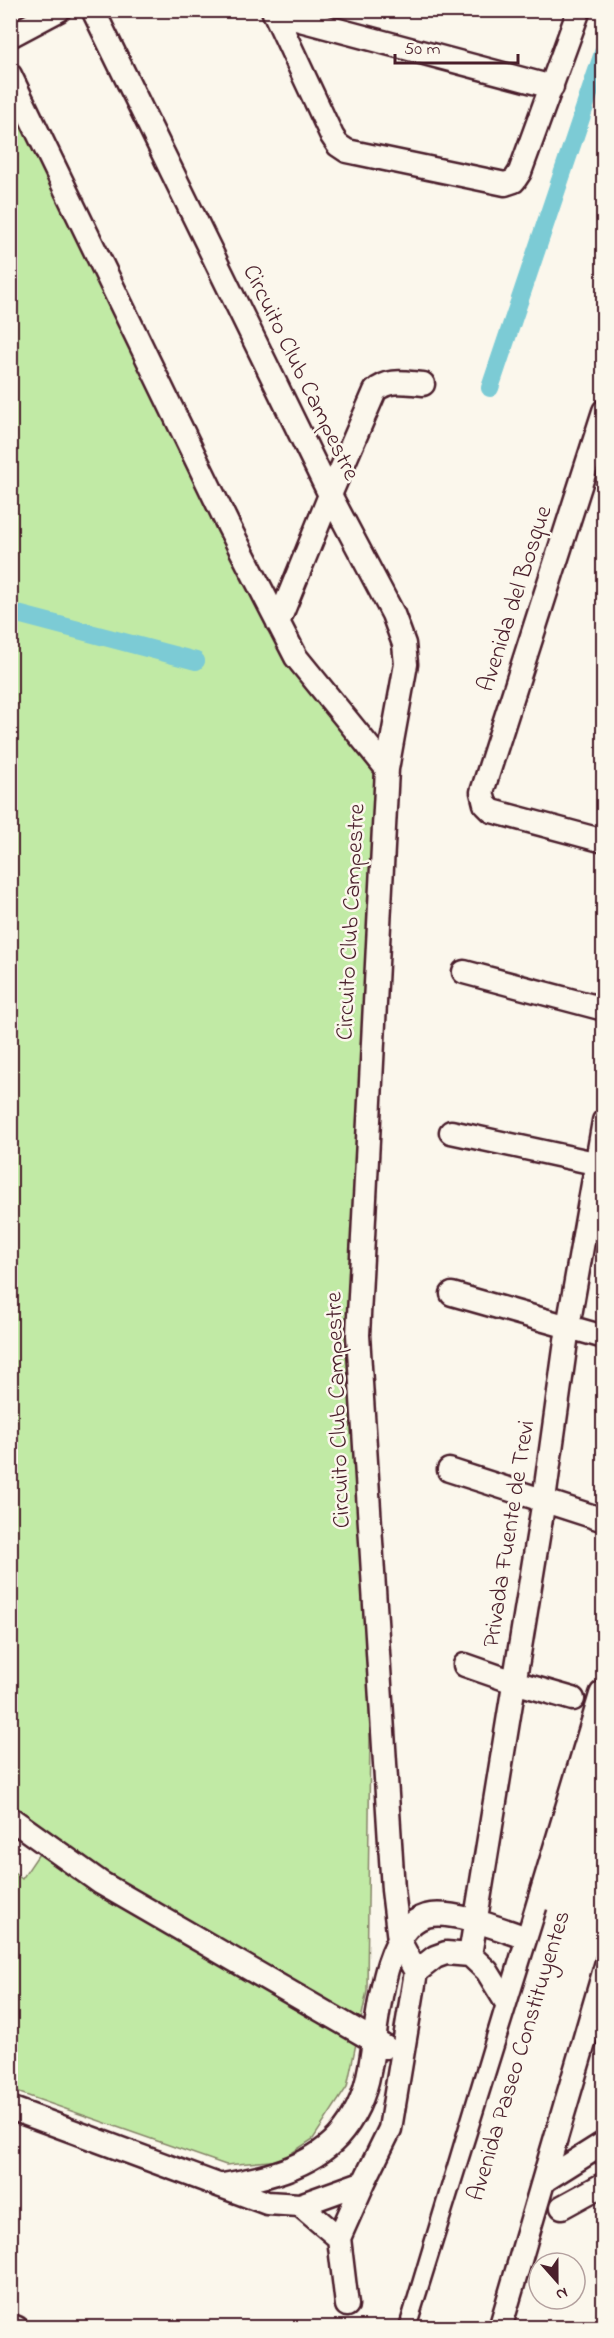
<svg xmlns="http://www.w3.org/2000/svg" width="614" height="2338" font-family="'Indie Flower',sans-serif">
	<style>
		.green { fill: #c1eaa5; stroke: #868468; stroke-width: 1.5 }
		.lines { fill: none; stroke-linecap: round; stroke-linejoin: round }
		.canal { stroke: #7bcbd5; stroke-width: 18 }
		.minor-casing { stroke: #4a1f2b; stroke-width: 27 }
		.major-casing { stroke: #4a1f2b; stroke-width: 33 }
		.highway-casing { stroke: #4a1f2b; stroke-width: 38 }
		.minor { stroke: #fbf7ec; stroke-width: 22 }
		.major { stroke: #fbf7ec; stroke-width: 28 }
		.highway { stroke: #fbf7ec; stroke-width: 33 }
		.highway-bridge-casing { stroke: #4a1f2b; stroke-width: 38; stroke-linecap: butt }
		.highway-bridge { stroke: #fbf7ec; stroke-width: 33 }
		.labels { text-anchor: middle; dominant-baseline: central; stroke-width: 5; stroke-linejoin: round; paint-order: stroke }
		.street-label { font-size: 24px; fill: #4a1f2b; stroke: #fbf7ec }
	</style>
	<rect width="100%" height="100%" fill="#fbf7ec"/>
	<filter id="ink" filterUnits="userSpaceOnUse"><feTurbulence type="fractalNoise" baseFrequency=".0167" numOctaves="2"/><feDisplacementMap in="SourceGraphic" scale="12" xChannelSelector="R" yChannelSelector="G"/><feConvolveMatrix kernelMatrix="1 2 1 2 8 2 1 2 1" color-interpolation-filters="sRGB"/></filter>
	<g filter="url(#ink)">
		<path class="green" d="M10,95L303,681L373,772L381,787L354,1335L370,1732L367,1991L347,2087L313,2139L281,2160L226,2165L11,2090V1871L22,1879L45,1845L10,1821Z"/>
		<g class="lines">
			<path class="canal" d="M490,388L604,50
				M10,612L196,661"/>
			<g class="minor-casing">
				<path id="minor" d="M273,10L332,136L338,145L347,151L505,184L514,181L520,172L579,10
					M274,13L552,87
					M10,36L59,10
					M10,75L229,527L296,657L387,769
					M604,411L482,792L485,804L492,811L604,841
					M278,623L330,495L375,391C389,378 406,383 423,384
					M464,972L604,1009
					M451,1132L604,1165
					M452,1294L604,1337
					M449,1470L604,1520
					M465,1665L514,1682L573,1699
					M10,1818L101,1883L385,2047
					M470,1955L544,1500L568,1327L604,1121
					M416,1972L435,1957L446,1953L470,1955L487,1971L511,2010
					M10,2108L267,2203L300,2205L364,2182L390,2129L416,1972L399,1940L393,1890L358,1335L387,769L406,664L404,644L393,614L330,495L93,10
					M539,2184L604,2143
					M223,2185C264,2178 309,2168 338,2137C354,2119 365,2095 369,2072C378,2032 379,1930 426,1916C454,1908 515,1935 544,1944
					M300,2205L339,2238
					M562,2207L604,2184
					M347,2305L339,2238L364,2182
					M10,2325L17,2328"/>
			</g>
			<g class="major-casing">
				<path id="major" d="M414,2328L604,1695
					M497,2328L604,1964"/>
			</g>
			<g class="highway-casing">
				<path id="highway" d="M564,1915L604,1783
					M588,1920L604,1870"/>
			</g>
			<use href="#minor" class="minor"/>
			<use href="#major" class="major"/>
			<use href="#highway" class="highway"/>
			<g class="highway-bridge-casing">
				<path id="highway-bridge" d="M435,2328L564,1915
					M469,2328L588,1920"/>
			</g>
			<use href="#highway-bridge" class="highway-bridge"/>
		</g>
	</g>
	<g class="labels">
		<g class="street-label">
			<text transform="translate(300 373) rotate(64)">Circuito Club Campestre</text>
			<text transform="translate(516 599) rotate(-72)">Avenida del Bosque</text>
			<text transform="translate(352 922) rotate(-87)">Circuito Club Campestre</text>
			<text transform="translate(339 1410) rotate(-92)">Circuito Club Campestre</text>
			<text transform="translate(510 1534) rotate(-81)">Privada Fuente de Trevi</text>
			<text transform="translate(520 2056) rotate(-73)">Avenida Paseo Constituyentes</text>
		</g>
	</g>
	<rect width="614" height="2338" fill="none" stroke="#fbf7ec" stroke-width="36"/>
	<rect x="18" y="18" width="578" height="2302" fill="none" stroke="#4a1f2b" stroke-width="2" filter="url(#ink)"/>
	<g transform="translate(557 2281) rotate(159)"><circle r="28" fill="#fbf7ec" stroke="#b4a19f" stroke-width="1.5"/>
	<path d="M0-4.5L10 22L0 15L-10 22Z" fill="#4a1f2b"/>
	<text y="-9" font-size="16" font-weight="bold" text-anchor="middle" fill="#4a1f2b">N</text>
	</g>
	<path d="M395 54v9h123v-9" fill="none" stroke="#4a1f2b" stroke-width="3"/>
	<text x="404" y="54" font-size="18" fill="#4a1f2b" stroke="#fbf7ec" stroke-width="4.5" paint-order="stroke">50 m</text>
</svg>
